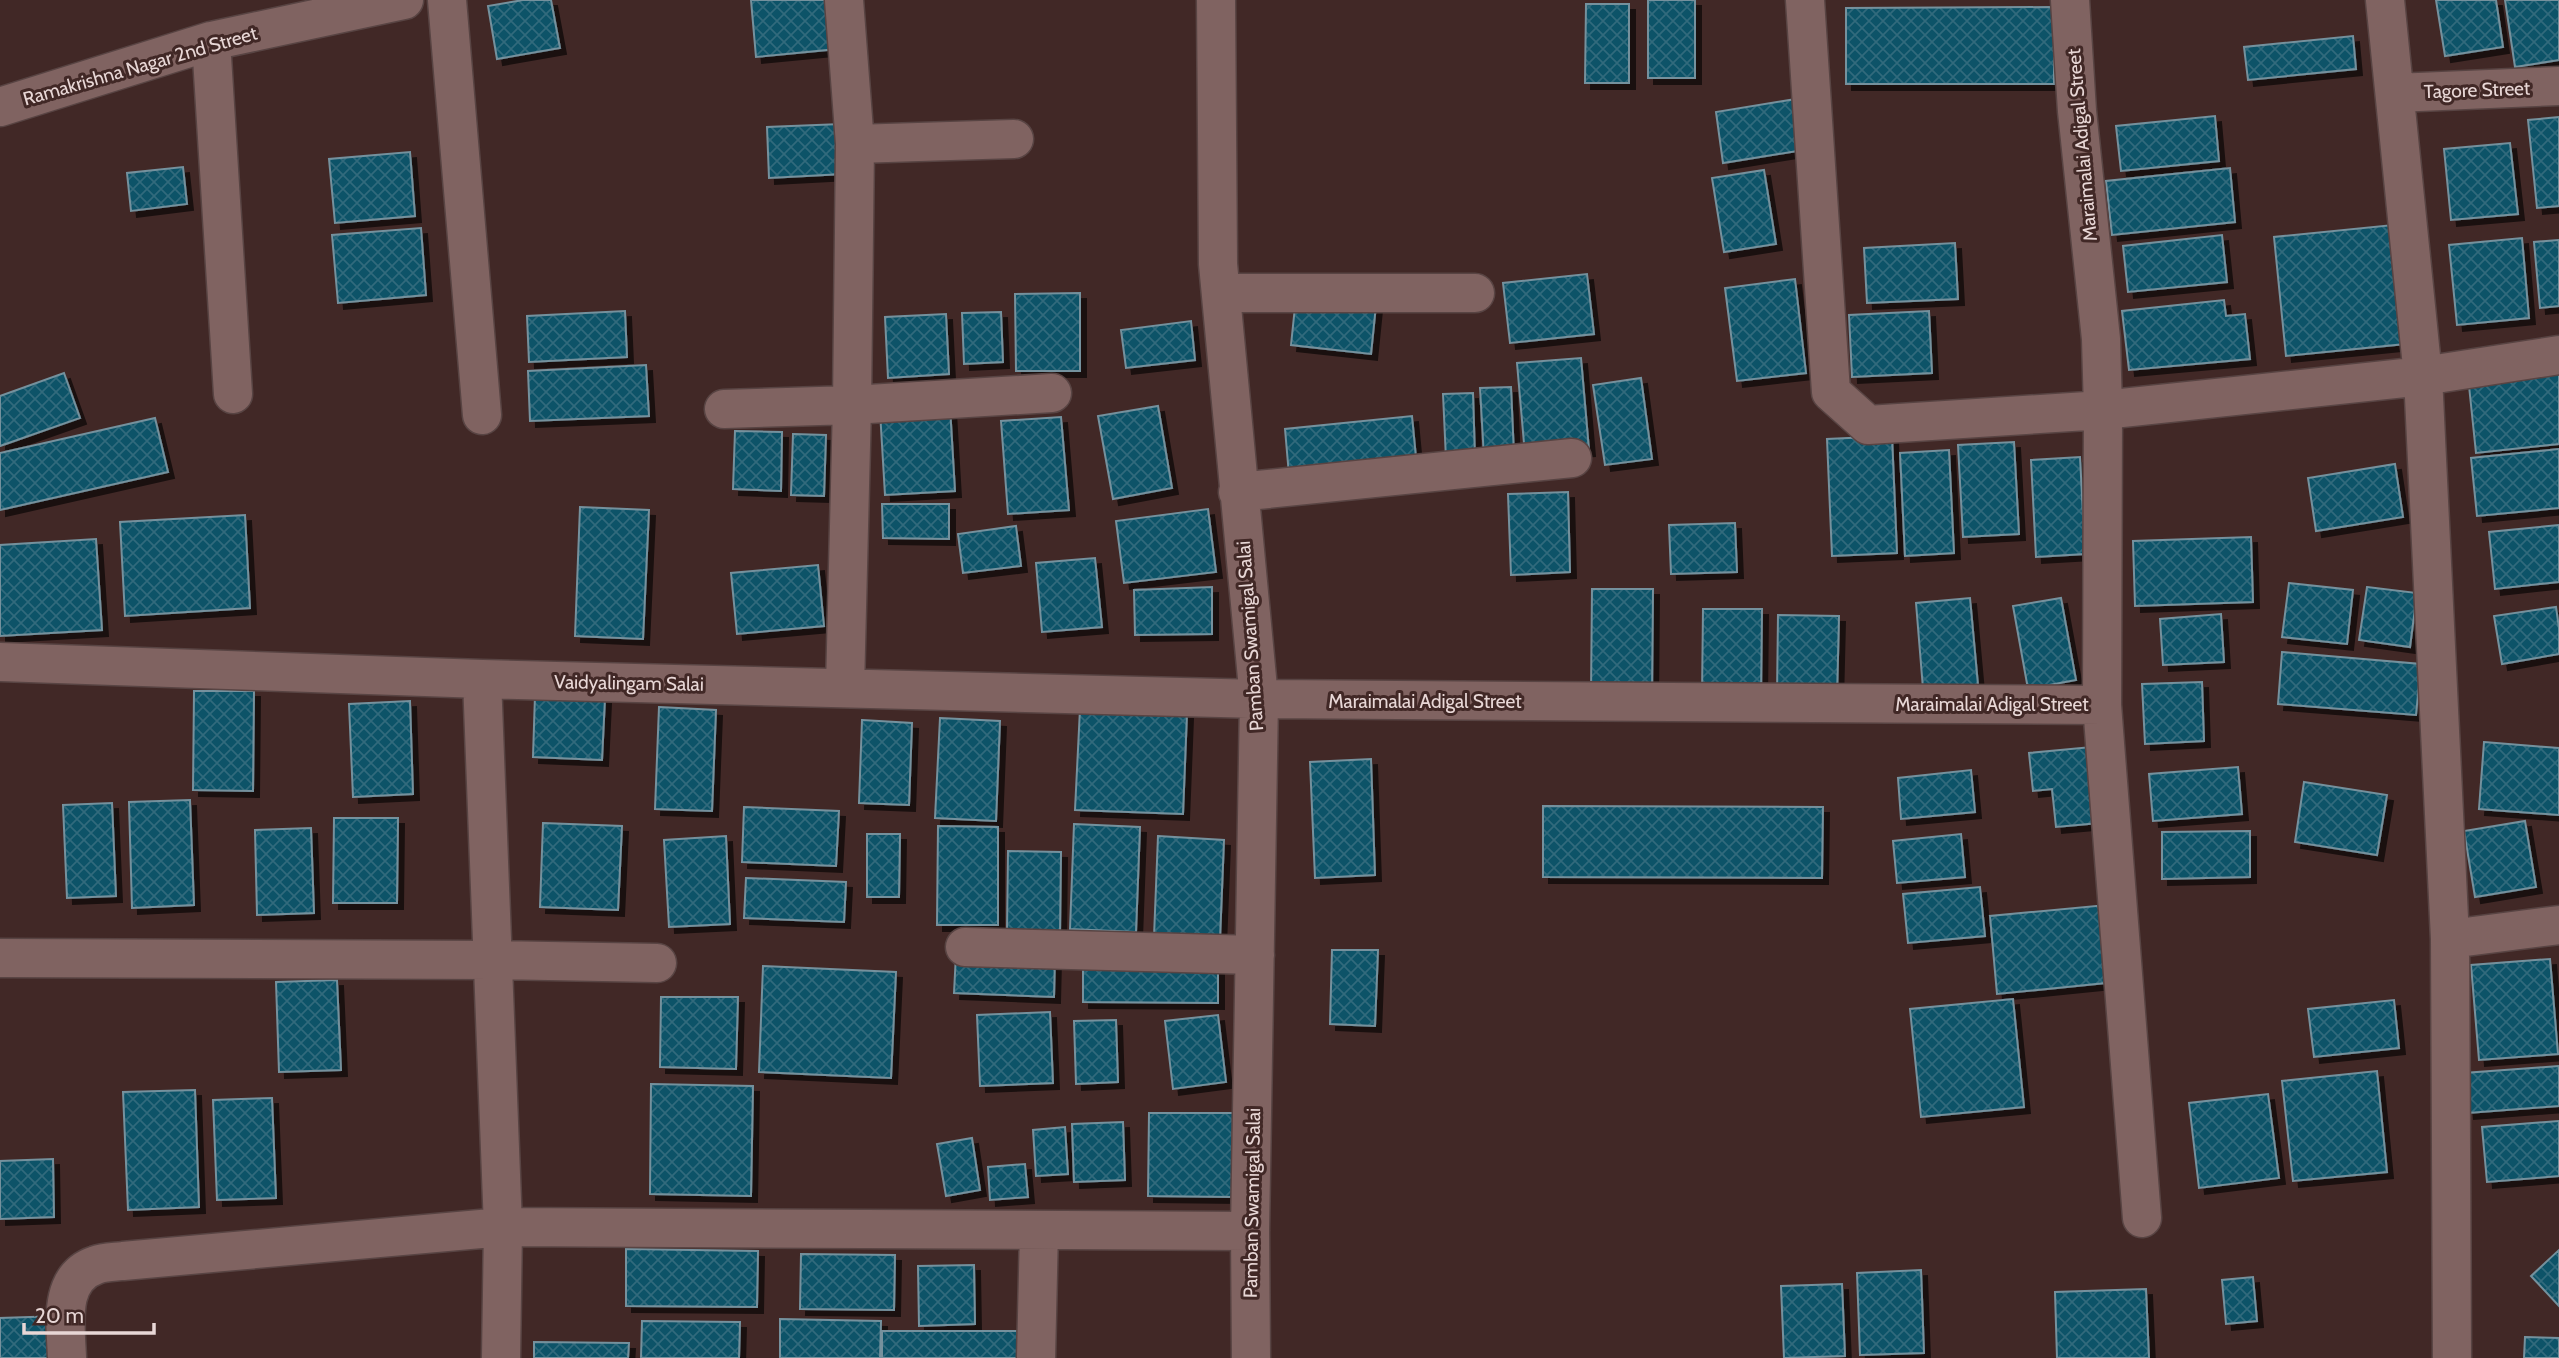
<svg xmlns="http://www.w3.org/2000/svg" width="2559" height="1358" font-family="Cabin,sans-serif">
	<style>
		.building { fill: url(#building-cross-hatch); stroke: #74919d; stroke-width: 2; filter: url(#shadow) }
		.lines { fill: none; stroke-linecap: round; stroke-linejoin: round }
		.minor-casing { stroke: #584443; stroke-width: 41 }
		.minor { stroke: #806361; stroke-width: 38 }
		.labels { text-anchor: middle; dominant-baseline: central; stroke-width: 6; stroke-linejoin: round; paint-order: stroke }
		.street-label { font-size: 19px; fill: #e8d7d6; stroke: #412826 }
	</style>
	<defs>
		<pattern id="building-cross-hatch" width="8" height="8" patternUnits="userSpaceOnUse" patternTransform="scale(1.75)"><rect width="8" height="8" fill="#0d5267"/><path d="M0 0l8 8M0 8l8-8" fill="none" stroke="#306a7c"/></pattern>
		<filter id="shadow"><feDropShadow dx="6" dy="6" stdDeviation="0" flood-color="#0009"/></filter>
	</defs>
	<rect width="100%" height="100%" fill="#412826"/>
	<path class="building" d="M523,0H551L560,48L497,59L488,6Z
		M751,0H832L837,49L756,57Z
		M1648,0H1695V78H1648Z
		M2436,0H2496L2503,47L2445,56Z
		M2505,0H2559V60L2515,67Z
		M1586,4H1629V83H1585Z
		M2054,7V84H1846V8Z
		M2353,36L2356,69L2248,80L2244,47Z
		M1796,99L1804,150L1723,163L1716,112Z
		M2215,116L2219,161L2121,171L2116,126Z
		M2559,117V206L2537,208L2528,120Z
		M841,124L843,174L769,178L767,127Z
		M2510,143L2518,214L2451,220L2444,149Z
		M410,152L415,216L335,223L329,159Z
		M183,167L187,204L131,211L127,173Z
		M2230,168L2235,222L2112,235L2106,181Z
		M1764,170L1776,244L1724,252L1712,178Z
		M2403,224L2415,343L2286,356L2274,237Z
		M421,228L426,295L338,303L332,235Z
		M2222,235L2227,282L2128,292L2123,246Z
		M2522,238L2529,318L2457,325L2449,245Z
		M2559,240V306L2540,308L2534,242Z
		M1955,243L1958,299L1867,303L1864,248Z
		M1587,274L1594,334L1510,343L1503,283Z
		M1795,279L1806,373L1737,381L1725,288Z
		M1080,293V371H1016L1015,294Z
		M1296,297L1376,305L1371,354L1291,345Z
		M2224,300L2226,316L2245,314L2250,359L2129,370L2122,311Z
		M625,311L627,357L529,362L527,316Z
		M1929,311L1932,373L1852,377L1849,315Z
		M1001,312L1003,362L964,364L962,313Z
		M946,314L949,374L888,378L885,317Z
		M1191,321L1195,360L1126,368L1121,330Z
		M1581,358L1589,450L1525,455L1517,363Z
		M646,365L649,416L530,421L528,371Z
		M2559,367V444L2476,453L2468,376Z
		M64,373L80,418L0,446V396Z
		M1641,378L1652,459L1605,465L1593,385Z
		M1511,387L1514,455L1484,458L1480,388Z
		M1473,393L1475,458L1446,459L1443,394Z
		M1158,406L1172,488L1113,499L1098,416Z
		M950,407L955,491L885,495L880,411Z
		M1412,416L1416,458L1289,475L1285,429Z
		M1061,417L1069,510L1008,514L1001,421Z
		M155,418L168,472L0,510V453Z
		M735,431L782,432L781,491L733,489Z
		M793,434L826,435L824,496L791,495Z
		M1892,436L1897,553L1832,556L1827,439Z
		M2014,442L2019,534L1963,537L1958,445Z
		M2559,449V508L2477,516L2471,458Z
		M1949,450L1954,553L1905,556L1900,453Z
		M2080,457L2085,554L2036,557L2031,460Z
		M2395,464L2403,517L2316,531L2308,478Z
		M1568,492L1570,572L1511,575L1508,494Z
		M882,504H949V539L883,538Z
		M580,507L649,510L643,639L575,636Z
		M1208,509L1216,572L1124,583L1116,521Z
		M245,515L250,608L125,616L120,522Z
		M1735,523L1737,572L1671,574L1669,525Z
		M2559,525V582L2495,589L2489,532Z
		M1016,526L1021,566L963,573L958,534Z
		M2251,537L2253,602L2135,606L2133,541Z
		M96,539L102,630L0,636V545Z
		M1095,558L1102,627L1042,632L1036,563Z
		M818,565L824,626L737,634L731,573Z
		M2289,583L2353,590L2347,644L2282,637Z
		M1212,587V634L1135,635L1134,590Z
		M2367,587L2417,593L2410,647L2359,640Z
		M1592,589H1653L1652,696H1591Z
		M1970,598L1979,696L1924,701L1916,603Z
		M2061,598L2076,680L2028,689L2013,606Z
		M2556,607L2559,628V654L2502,664L2494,616Z
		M1703,609H1762L1761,696L1702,697Z
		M2221,614L2224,662L2163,665L2160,619Z
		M1778,615L1839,616L1837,697L1777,696Z
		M2282,652L2421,664L2416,715L2278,704Z
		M2202,682L2204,741L2145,744L2142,684Z
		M194,691H254L253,791L193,790Z
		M535,695L605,698L602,760L533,757Z
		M410,701L413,794L353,797L349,704Z
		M659,707L716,710L712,811L655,809Z
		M1080,709L1187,713L1183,814L1075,810Z
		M940,718L1000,721L996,821L935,818Z
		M862,720L912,723L909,805L859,803Z
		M2484,742L2559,748V815L2479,809Z
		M2102,746L2110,822L2056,827L2052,789L2033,791L2029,753Z
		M1371,759L1375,875L1315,878L1310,762Z
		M2238,767L2242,814L2153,821L2149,774Z
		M1971,770L1975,812L1901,819L1898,778Z
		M2304,782L2387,795L2377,855L2295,842Z
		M190,800L194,905L132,908L129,802Z
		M112,803L116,896L67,898L63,805Z
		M1543,806L1823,807L1822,878L1543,877Z
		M744,807L839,811L836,866L742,862Z
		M334,818H398L397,903H333Z
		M2525,821L2536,887L2475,897L2464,831Z
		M543,823L622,826L618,910L540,907Z
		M1074,824L1140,827L1136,932L1070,929Z
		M938,826L998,827V925H937Z
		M311,828L314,913L257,915L255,830Z
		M2250,831V877L2162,879V832Z
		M867,834H900L899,897H867Z
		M1961,834L1965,877L1897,883L1893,841Z
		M726,836L730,924L669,927L664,840Z
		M1158,836L1224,840L1220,939L1154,937Z
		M1008,851L1061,852L1060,932H1007Z
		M746,878L846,882L844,922L744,918Z
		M1980,887L1985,936L1908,943L1903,894Z
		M2117,904L2125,981L1997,994L1990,916Z
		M1332,950H1378L1375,1026L1330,1024Z
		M956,954L1055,956L1054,997L954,993Z
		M2550,959L2558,1054L2479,1060L2471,965Z
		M763,966L896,972L891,1078L759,1072Z
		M1083,968L1218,969V1003L1083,1002Z
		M337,980L341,1070L279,1072L276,982Z
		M661,997H738L736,1069L660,1067Z
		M2013,999L2024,1107L1921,1117L1910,1009Z
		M2394,1000L2399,1048L2314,1057L2308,1009Z
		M1050,1012L1053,1083L980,1086L977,1015Z
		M1218,1015L1226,1082L1173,1089L1165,1021Z
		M1116,1020L1118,1082L1076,1084L1074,1021Z
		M2559,1066V1106L2468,1113L2464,1073Z
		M2377,1071L2387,1172L2293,1181L2282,1081Z
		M651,1084L753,1086L751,1196L650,1194Z
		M195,1090L199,1207L128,1210L123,1092Z
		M2268,1094L2279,1178L2199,1188L2189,1103Z
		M272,1098L276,1198L217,1200L213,1100Z
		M1149,1113H1233L1232,1197L1148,1196Z
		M2559,1121V1176L2487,1182L2482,1127Z
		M1123,1122L1125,1180L1074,1182L1072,1124Z
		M1065,1127L1068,1174L1036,1176L1033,1130Z
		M972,1138L980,1190L946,1196L937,1144Z
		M53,1159L54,1217L0,1219V1161Z
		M1025,1164L1028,1197L990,1200L988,1167Z
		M626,1249L758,1251L757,1307L626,1306Z
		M2559,1250V1306L2531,1276Z
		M801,1254L895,1255L894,1310L800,1309Z
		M974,1265L975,1324L919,1326L918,1266Z
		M1921,1270L1924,1353L1860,1355L1857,1273Z
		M2253,1277L2257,1321L2226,1324L2222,1280Z
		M1842,1284L1845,1356L1784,1358L1781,1286Z
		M2146,1289L2149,1358H2057L2055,1292Z
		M60,1316L61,1358H0V1318Z
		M780,1319L881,1321L880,1358H780Z
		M642,1321L740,1322L739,1358H641Z
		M882,1331H1017V1358H882Z
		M2525,1337L2559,1338V1358H2524Z
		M534,1342L629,1343L628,1358H534Z"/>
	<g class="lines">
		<g class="minor-casing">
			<path id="minor" d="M447,0L482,415
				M844,0L855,144L852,405L845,688
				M1216,0L1218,264L1259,699L1250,1231L1251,1358
				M1805,0L1831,392L1868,425L2103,410L2423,376L2559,355
				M2070,0L2077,111L2101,339L2103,410L2102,705L2142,1218
				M2385,0L2423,376L2450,939L2452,1358
				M211,41L233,394
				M2395,93L2559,86
				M0,107L211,41L404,0
				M855,144L1014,139
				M1221,293H1475
				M724,409L852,405L1052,393
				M1238,492L1572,458
				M0,662L482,679L1259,699L2102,705
				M482,679L503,1227L501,1358
				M2450,939L2559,925
				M965,947L1255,955
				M0,958L491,960L657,963
				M67,1358C66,1326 57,1278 96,1265C104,1262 115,1262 123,1261L503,1227L1250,1231
				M1036,1358L1039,1230"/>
		</g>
		<use href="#minor" class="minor"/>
	</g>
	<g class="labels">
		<g class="street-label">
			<text transform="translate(140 66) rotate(-16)">Ramakrishna Nagar 2nd Street</text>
			<text transform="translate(2477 90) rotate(-2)">Tagore Street</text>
			<text transform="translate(2082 145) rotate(-95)">Maraimalai Adigal Street</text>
			<text transform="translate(1250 636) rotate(-94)">Pamban Swamigal Salai</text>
			<text transform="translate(629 683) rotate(1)">Vaidyalingam Salai</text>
			<text x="1425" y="701">Maraimalai Adigal Street</text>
			<text x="1992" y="704">Maraimalai Adigal Street</text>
			<text transform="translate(1252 1203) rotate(-89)">Pamban Swamigal Salai</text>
		</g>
	</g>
	<path d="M24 1323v10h130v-10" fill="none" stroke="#e8d7d6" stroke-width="3.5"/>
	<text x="35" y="1323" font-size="21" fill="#e8d7d6" stroke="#412826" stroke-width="5" paint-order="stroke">20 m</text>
</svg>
